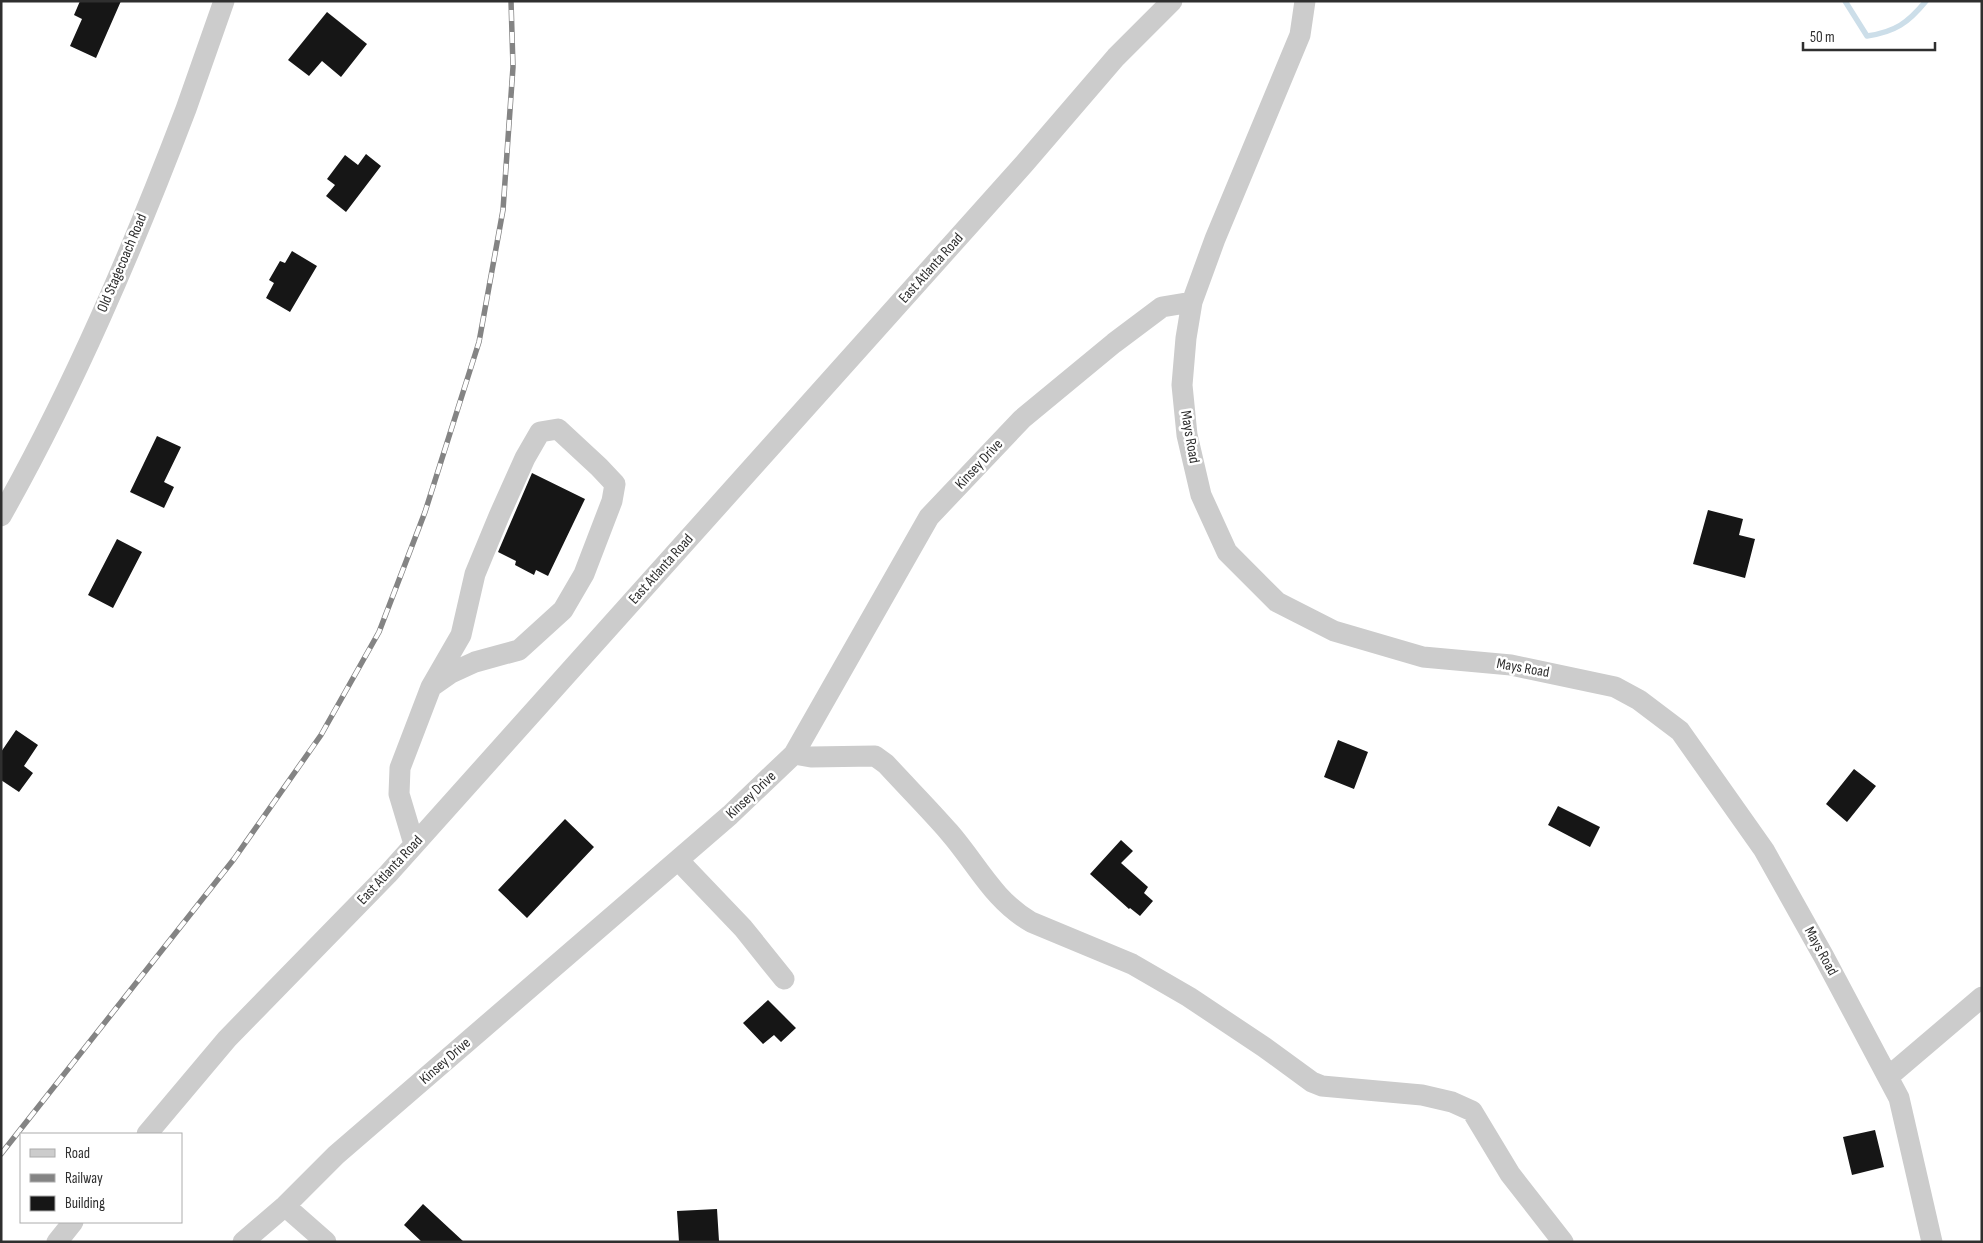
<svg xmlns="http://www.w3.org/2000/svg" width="1983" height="1243" font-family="'Sofia Sans Condensed',sans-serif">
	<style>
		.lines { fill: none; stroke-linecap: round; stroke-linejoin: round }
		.stream { stroke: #ccdee9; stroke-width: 5.5 }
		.building { fill: #161616 }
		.minor { stroke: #ccc; stroke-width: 21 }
		.rail-casing { stroke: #848484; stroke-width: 5.5 }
		.rail { stroke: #fff; stroke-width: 4; stroke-dasharray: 11; stroke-linecap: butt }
		.labels { text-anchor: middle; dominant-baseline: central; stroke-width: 5; stroke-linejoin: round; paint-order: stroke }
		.street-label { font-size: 15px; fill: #2f2f2f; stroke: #fff }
	</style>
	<rect width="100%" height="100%" fill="#fff"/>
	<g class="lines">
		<path class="stream" d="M1845,1L1867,36C1895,32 1908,23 1926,1"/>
	</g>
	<path class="building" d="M80,1H121L96,58L70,46L82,19L74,15Z
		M327,12L367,44L341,77L322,61L309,76L288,60Z
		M366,154L381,166L346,212L326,196L335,185L327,179L345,155L358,165Z
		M292,251L317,266L290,312L266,298L274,283L269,280L280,261L285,263Z
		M157,436L181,447L164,482L174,487L164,508L130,492Z
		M532,473L585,499L548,576L536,570L534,575L515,565L516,561L498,552Z
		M1708,510L1743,519L1739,535L1755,539L1745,578L1693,564Z
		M117,539L142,552L113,608L88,595Z
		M16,730L38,745L24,766L33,773L19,792L1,780V752Z
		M1338,740L1368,752L1354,789L1324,777Z
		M1854,769L1876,786L1847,822L1826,804Z
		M1558,806L1600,827L1590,847L1548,825Z
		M565,819L594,847L527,918L498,890Z
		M1121,840L1133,851L1121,863L1148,887L1144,893L1153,901L1140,916L1130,908L1129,909L1090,874Z
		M768,1000L796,1028L781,1042L774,1035L763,1044L743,1023Z
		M1875,1130L1884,1167L1852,1175L1843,1137Z
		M423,1204L464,1242H422L404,1225Z
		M717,1209L719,1241L679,1242L677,1211Z"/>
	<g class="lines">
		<path class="minor" d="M1305,1L1300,35L1215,239L1192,302L1186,338L1182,385L1187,435L1201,495L1227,552L1277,602L1334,631L1423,657L1511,665L1615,687L1639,700L1680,731L1764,850L1824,957L1899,1098L1932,1242
			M1,516C74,387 133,248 186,109C199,73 211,37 224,1
			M794,754L811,757L875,756L886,764C907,787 929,809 949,832C977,864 993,900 1031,922L1132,964L1189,997L1264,1047L1312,1082L1322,1086L1422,1095L1452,1102L1472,1111L1510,1174L1563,1242
			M414,844L399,794L400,768L431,687L461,635L475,574L499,516L525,458L540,432L558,429L599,467L615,484L612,501L584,574L563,610L519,650L475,662L451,673L431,687
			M678,860L743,928L784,979
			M1888,1077L1982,997
			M147,1134L227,1039L388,874L1024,164L1116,57L1172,1
			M285,1206L326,1242
			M57,1242L73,1222
			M243,1242L285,1206L336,1155L730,815L794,754L929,517L1022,419L1114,343L1162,307L1192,302"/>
		<g class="rail-casing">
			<path id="rail" d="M1,1154L234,859L321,735L379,632L425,512L479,342L503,210L513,67L511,1"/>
		</g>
		<use href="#rail" class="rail"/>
	</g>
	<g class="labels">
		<g class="street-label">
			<text transform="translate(122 263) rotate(-67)">Old Stagecoach Road</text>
			<text transform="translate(931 268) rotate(-48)">East Atlanta Road</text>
			<text transform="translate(1190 437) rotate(80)">Mays Road</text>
			<text transform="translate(979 464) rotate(-47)">Kinsey Drive</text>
			<text transform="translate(661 569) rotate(-48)">East Atlanta Road</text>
			<text transform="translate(1523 668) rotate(10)">Mays Road</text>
			<text transform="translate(751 795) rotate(-43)">Kinsey Drive</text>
			<text transform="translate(390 870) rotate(-47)">East Atlanta Road</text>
			<text transform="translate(1821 951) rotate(61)">Mays Road</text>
			<text transform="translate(445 1061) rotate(-41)">Kinsey Drive</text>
		</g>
	</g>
	<rect width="1983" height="1243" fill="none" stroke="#2f2f2f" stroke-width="5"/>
	<rect x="20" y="1133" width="162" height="90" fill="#ffffff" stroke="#acacac"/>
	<rect x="30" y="1149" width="25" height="8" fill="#cccccc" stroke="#acacac"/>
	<text x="65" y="1158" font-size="15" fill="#2f2f2f">Road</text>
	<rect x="30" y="1174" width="25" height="8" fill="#848484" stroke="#acacac"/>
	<text x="65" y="1183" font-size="15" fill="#2f2f2f">Railway</text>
	<rect x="30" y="1196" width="25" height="15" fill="#161616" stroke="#acacac"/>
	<text x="65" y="1208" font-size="15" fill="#2f2f2f">Building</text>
	<path d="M1803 42v8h132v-8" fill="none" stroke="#2f2f2f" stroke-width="2.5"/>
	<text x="1810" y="42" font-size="15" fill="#2f2f2f" stroke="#ffffff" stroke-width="4" paint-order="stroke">50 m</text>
</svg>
